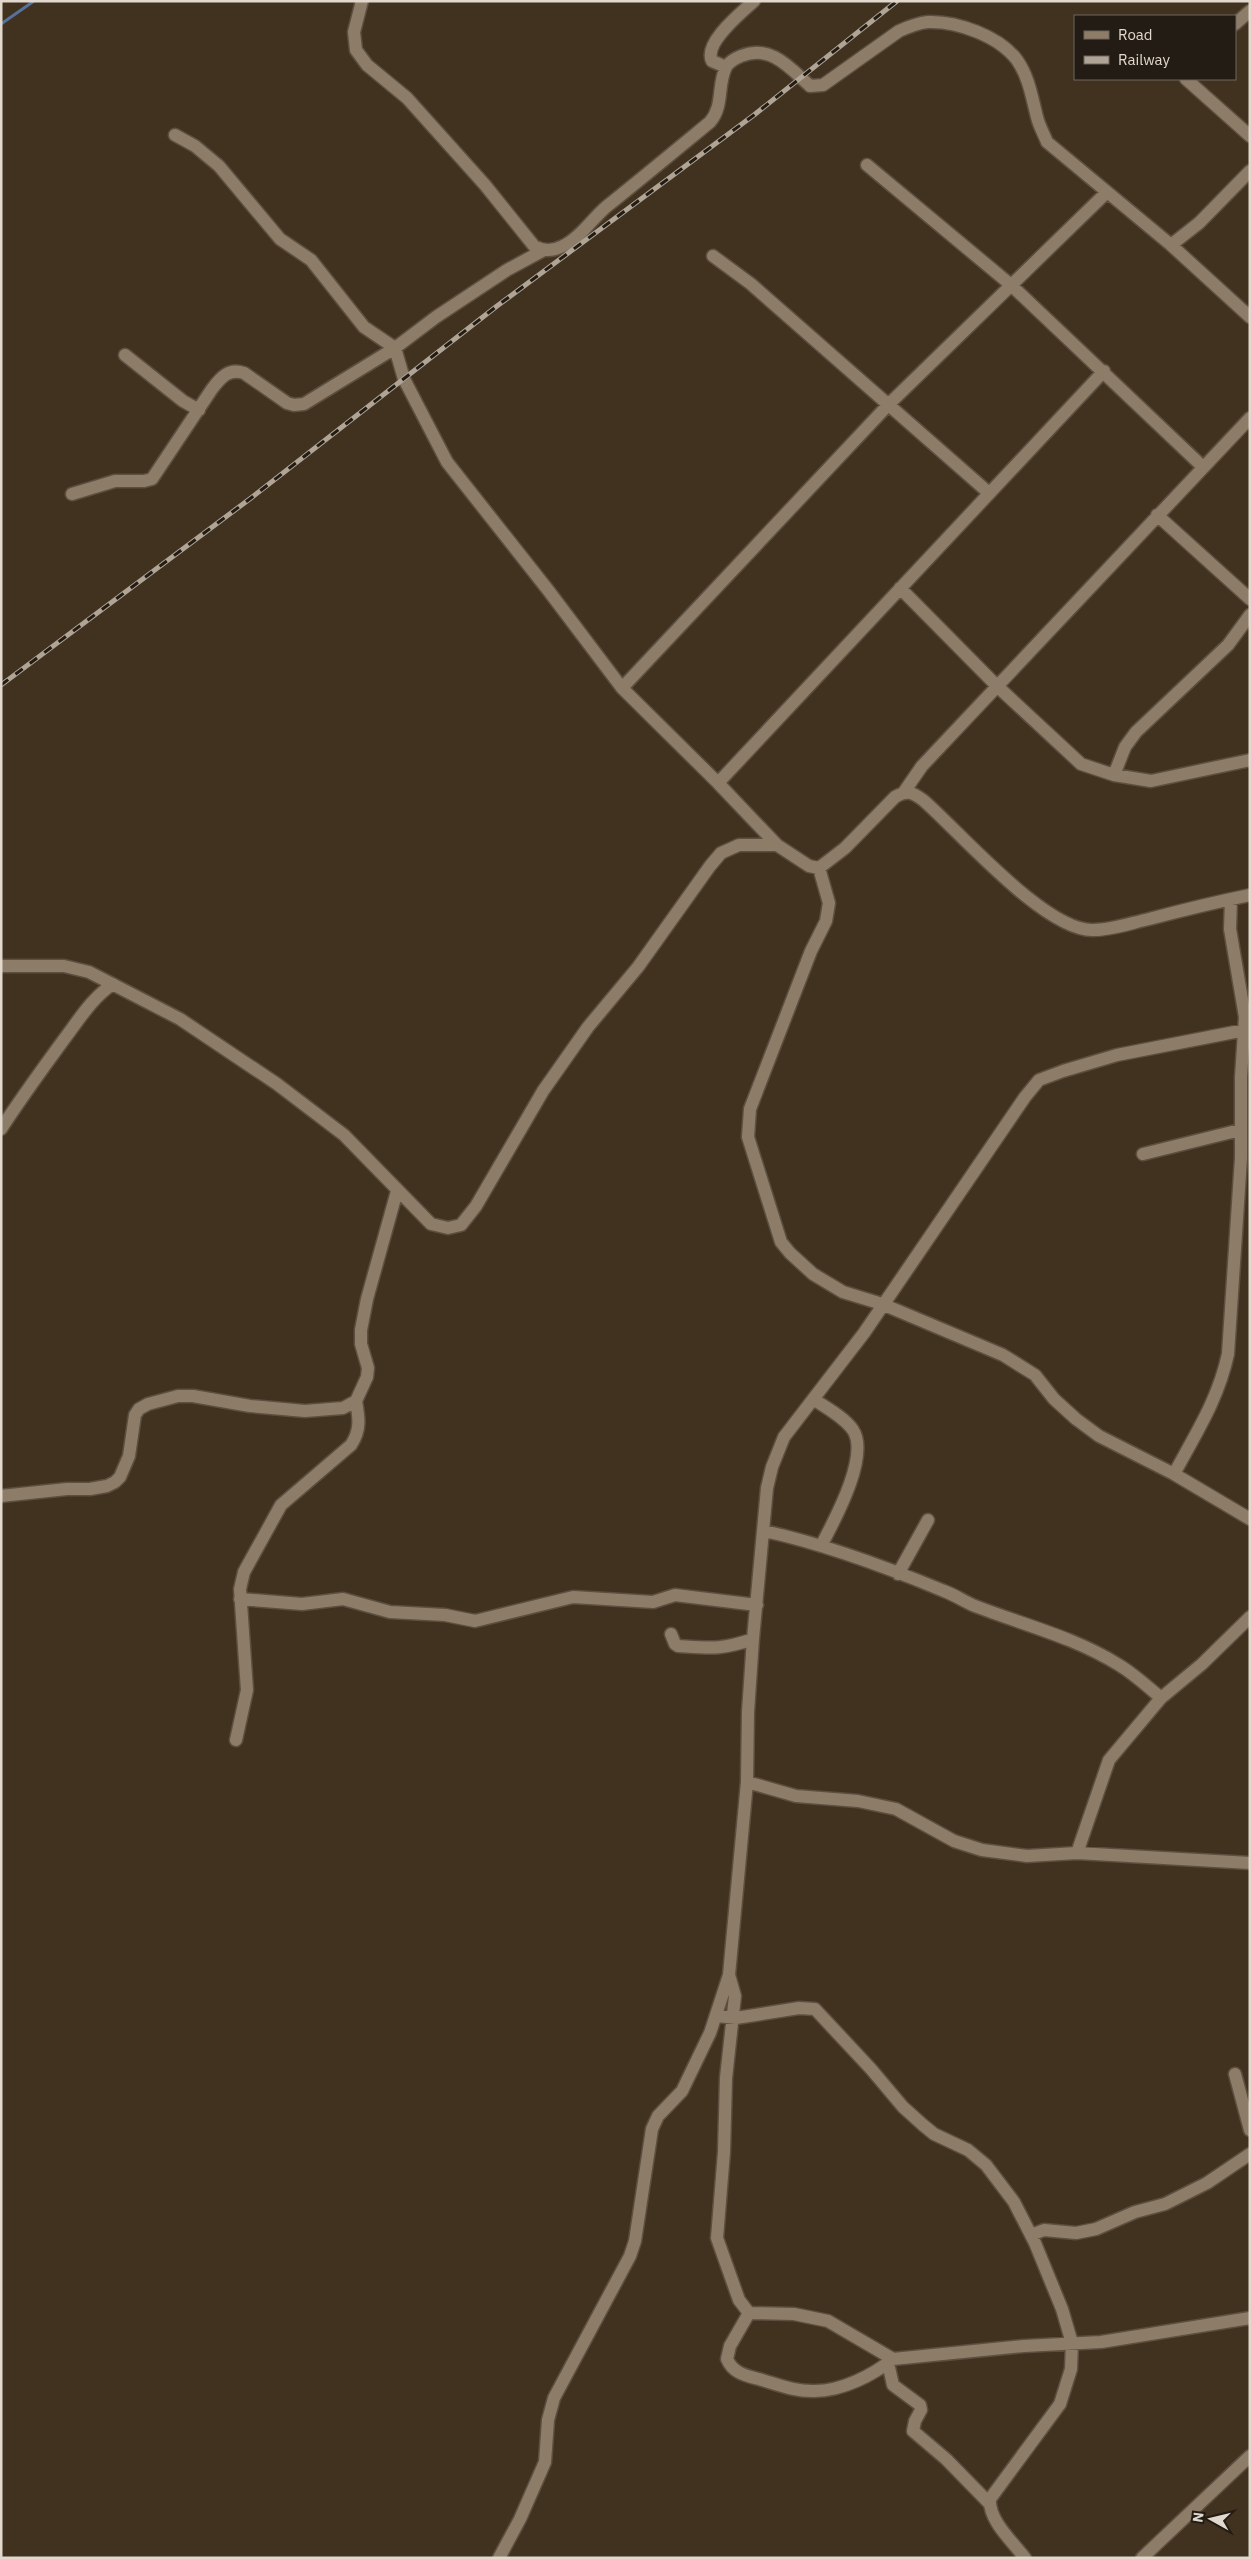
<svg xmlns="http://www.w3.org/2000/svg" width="1251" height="2559" font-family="'IBM Plex Sans',sans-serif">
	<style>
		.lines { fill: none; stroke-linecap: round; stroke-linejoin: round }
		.stream { stroke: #57709c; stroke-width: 3 }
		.minor-casing { stroke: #5c4f3f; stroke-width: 15 }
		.minor { stroke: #8d7c67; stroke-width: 12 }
		.rail-casing { stroke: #afa496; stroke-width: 5 }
		.rail { stroke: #221c14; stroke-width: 3; stroke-dasharray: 9; stroke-linecap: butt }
	</style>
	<rect width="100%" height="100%" fill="#413220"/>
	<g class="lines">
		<path class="stream" d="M1,24L34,1"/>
		<g class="minor-casing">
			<path id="minor" d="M362,1L354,32L356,50L367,65L407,98L485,185L534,246C544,252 553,251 563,246C580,238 592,219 606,207C641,179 676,150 710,122C724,106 717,85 726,67C729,62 736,58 741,56C771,44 790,68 810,86L823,85L899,31C908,27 917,23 928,22C957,21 999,36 1017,60C1029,77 1032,98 1037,117C1039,126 1044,134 1047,142L1171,245L1250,317
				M1235,24L1250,11
				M726,67L712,61C703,43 742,12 754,1
				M1186,79L1250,136
				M175,135L195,146L219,166L280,239L311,260L364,327L395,348L404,379L447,462L548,590L622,688L718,783L777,845
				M867,165L1011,285L1203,467
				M1171,245L1199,223L1250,171
				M713,256L751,284L989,493
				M125,355L183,401L199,410
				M72,494L115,481H144L152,479L212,389C221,377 229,368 244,373L287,403L294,405L304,404L395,348L436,317L507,270L544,250
				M1157,515L1250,599
				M900,588L997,686L1081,764L1114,775L1151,781L1250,760
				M622,688L889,404L1106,193
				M1114,775L1125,747L1136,732L1228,645L1250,615
				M718,783L1104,371
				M904,792L922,766L1250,418
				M819,868L829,903L826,921L811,951L750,1109L748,1137L781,1242L790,1253L813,1274L843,1292L882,1304L1003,1355L1035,1375L1054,1399L1076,1419L1099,1436L1174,1474L1250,1519
				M1,966H64L89,972L180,1019L277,1084L344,1135L431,1224L448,1228L461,1225L476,1206L543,1091L588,1027L638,967L710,866L721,853L739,845H777L809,866L819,868L845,848L895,797C907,790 912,792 923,800C960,832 1045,931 1093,930C1112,930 1131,923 1149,919C1183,910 1216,902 1250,895
				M1,1129C21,1098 43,1068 65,1038C80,1018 93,997 113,984
				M1143,1154L1240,1130
				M813,1399C825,1407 844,1417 853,1430C870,1456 834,1521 821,1546
				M1174,1474C1196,1433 1218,1400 1228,1354L1241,1158V1077L1245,1017L1230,929L1231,899
				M1,1496L67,1489H90L107,1486L115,1482L120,1477L129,1456L135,1415L139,1409L148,1404L178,1396H193L250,1406L305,1411L343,1408L356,1401L367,1377L368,1368L361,1344V1330L367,1299L397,1191
				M764,1531C825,1544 886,1567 944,1591C955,1595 965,1602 975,1606C1024,1625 1074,1637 1119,1665C1134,1674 1148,1687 1161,1698
				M898,1574L928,1520
				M240,1599L302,1604L343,1599L390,1612L445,1615L475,1621L573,1597L653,1602L675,1595L683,1596L757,1605
				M671,1634L675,1644L678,1646C710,1648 722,1650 753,1639
				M236,1740L247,1690L240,1589L244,1572L281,1505L351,1445C361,1430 359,1418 356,1401
				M747,1782L796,1796L858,1801L896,1809L954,1841L982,1850L1027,1856L1077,1853L1250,1863
				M1077,1853L1109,1760L1161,1698L1202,1664L1250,1617
				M729,1975L735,1996L726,2078L724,2152L717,2238L739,2300L749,2313
				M717,2016L736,2018L799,2008L815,2009L871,2069L903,2107L923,2125L934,2134L968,2150L986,2165L1014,2202L1035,2243L1062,2309L1072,2343L1071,2369L1060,2404L990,2499C988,2520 1013,2542 1025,2558
				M1235,2074L1250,2130
				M1031,2235L1044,2230L1076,2233L1096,2229L1135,2212L1165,2204L1207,2183L1250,2154
				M893,2359C873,2375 842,2391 815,2391C797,2392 779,2385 762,2380C748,2376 733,2374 727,2359L730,2346L749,2313L794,2314L828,2321L893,2359L1024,2346L1101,2342L1250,2318
				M888,2363L893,2385L920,2405L921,2410L915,2421L913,2431L946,2459L990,2504
				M499,2558L520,2519L545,2462L548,2420L554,2398L630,2256L635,2241L652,2129L658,2116L682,2091L710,2033L729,1975L747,1782L748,1712L753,1639L767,1488L772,1467L784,1437L864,1333L1025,1097L1039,1080L1063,1071L1117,1055L1250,1029
				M1142,2558L1250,2456"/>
		</g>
		<use href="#minor" class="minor"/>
		<g class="rail-casing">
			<path id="rail" d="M1,685L251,498L497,306L754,115L897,1"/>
		</g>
		<use href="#rail" class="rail"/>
	</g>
	<rect width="1251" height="2559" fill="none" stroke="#e2d8cd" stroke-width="5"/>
	<rect x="1074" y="15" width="162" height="65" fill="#221c14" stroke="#6f675e"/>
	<rect x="1084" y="31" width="25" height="8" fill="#8d7c67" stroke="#6f675e"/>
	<text x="1118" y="40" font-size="15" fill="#e2d8cd">Road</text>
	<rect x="1084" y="56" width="25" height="8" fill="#afa496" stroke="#6f675e"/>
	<text x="1118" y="65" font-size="15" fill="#e2d8cd">Railway</text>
	<g transform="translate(1211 2519) rotate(278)" stroke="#221c14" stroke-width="4" paint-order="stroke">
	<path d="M0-4L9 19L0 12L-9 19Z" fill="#e2d8cd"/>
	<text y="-8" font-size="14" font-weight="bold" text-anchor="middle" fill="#e2d8cd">N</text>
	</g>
</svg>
